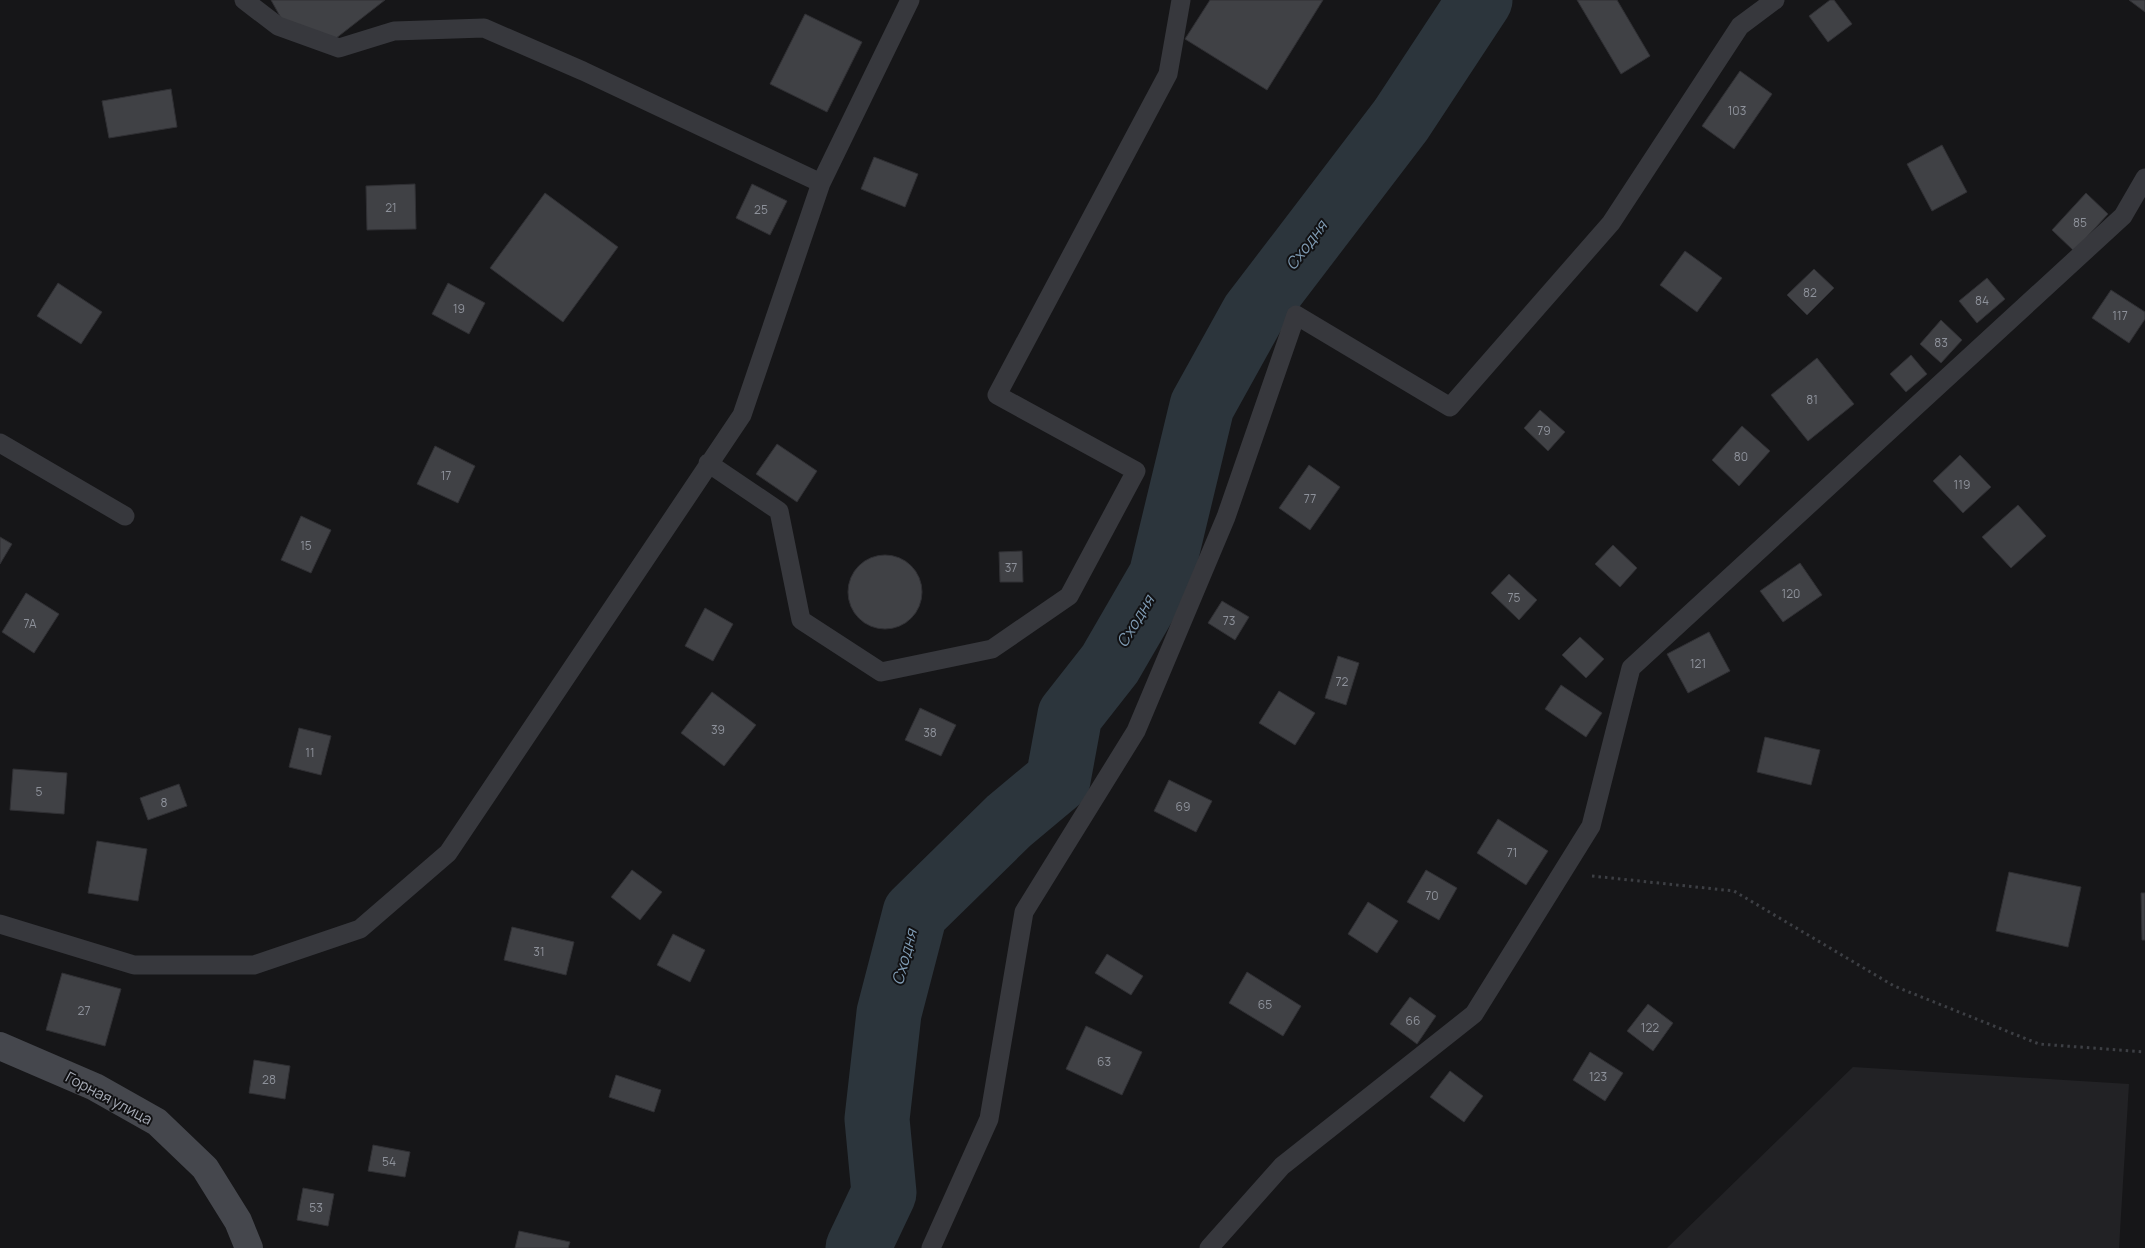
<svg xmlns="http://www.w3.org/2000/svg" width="2145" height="1248" font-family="Manrope,sans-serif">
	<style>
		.built { fill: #222225 }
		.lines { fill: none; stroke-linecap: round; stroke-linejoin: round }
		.river { stroke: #2c353c; stroke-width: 65 }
		.building { fill: #404145; stroke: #303034 }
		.path { stroke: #3d3f44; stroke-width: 3; stroke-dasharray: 2.5 4; stroke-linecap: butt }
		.lane { stroke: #37383d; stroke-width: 19 }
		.secondary { stroke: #45474d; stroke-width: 28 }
		.labels { text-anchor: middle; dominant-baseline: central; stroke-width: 4; stroke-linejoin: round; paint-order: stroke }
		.number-label { font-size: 12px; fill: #8e929b }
		.street-label { font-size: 15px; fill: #a8adb8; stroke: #111113 }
		.water-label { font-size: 16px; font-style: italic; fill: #7f9bb3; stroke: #111113 }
	</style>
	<rect width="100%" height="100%" fill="#161618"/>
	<path class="built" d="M1853,1067L2129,1084L2119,1248H1667Z"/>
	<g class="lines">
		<path class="river" d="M858,1248L884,1193L877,1119L889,1013L915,913L1009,821L1058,780L1070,715L1110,664L1161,576L1202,406L1253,314L1401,120L1480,0"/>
	</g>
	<path class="building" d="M271,0H385L335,39L281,18Z
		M1210,0H1323L1267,90L1185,39Z
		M1577,0H1617L1650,56L1621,74Z
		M1830,0H1834L1852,24L1828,42L1809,16Z
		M2129,0H2145V12Z
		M805,14L862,42L827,112L770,84Z
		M1740,71L1772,94L1734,149L1702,126Z
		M171,89L177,127L109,138L102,101Z
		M1942,145L1967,192L1932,211L1907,164Z
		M874,157L918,174L905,207L861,189Z
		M415,184L416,229L367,230L366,186Z
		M752,184L787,201L770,235L736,218Z
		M545,193L618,247L563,322L490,268Z
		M2086,193L2108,214L2074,251L2052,230Z
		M1685,251L1722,278L1697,312L1660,285Z
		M1814,269L1834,288L1807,315L1787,295Z
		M1987,278L2005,299L1977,323L1959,301Z
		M58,283L102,312L81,344L37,316Z
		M448,283L485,303L469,334L432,314Z
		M2111,290L2145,312V319L2129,343L2092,318Z
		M1941,320L1962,340L1941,363L1920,344Z
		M1911,355L1927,374L1906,392L1890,374Z
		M1817,358L1854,404L1808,441L1771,395Z
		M1540,410L1565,432L1548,451L1524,428Z
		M1742,426L1770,451L1739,486L1712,460Z
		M777,444L817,471L797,502L756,474Z
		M435,446L475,466L458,503L417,484Z
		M1960,455L1991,487L1963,513L1933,481Z
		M1309,465L1340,487L1310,530L1279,508Z
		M2018,505L2046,536L2011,568L1982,537Z
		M301,516L331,530L311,573L281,560Z
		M0,537L12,544L0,564Z
		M1613,545L1637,568L1620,587L1595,564Z
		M1022,551L1023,582H1000L999,552Z
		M848 592a37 37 0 1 1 74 0a37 37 0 1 1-74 0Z
		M1800,563L1822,595L1783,622L1760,591Z
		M1509,574L1537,600L1519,620L1491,593Z
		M26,593L59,614L34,653L2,632Z
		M1222,601L1249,617L1235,640L1208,623Z
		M705,608L733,624L713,661L685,646Z
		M1709,632L1730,671L1688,693L1667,654Z
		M1580,637L1604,659L1586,678L1562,655Z
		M1338,656L1359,663L1346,705L1325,698Z
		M1561,685L1602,713L1586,737L1545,709Z
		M1279,691L1315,713L1295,745L1259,723Z
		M712,692L756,725L724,766L681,733Z
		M920,708L956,725L941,756L905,740Z
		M299,728L331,736L321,775L289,767Z
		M1765,737L1820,750L1811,785L1757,772Z
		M13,769L67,773L64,814L10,810Z
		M1169,780L1212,801L1196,832L1154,811Z
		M179,784L187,806L148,820L140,798Z
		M1498,819L1548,851L1526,885L1477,853Z
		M97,841L147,849L138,901L88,893Z
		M632,870L662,892L640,920L611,897Z
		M1426,870L1457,888L1439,920L1407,902Z
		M2009,872L2081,887L2068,947L1996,931Z
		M2141,893H2145V940H2142Z
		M1368,902L1398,921L1377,953L1348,934Z
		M512,927L574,942L566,975L504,960Z
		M673,934L705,950L690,982L657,965Z
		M1107,954L1143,976L1131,995L1095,973Z
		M1247,972L1301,1006L1283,1036L1229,1003Z
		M62,973L121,989L105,1046L46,1030Z
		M1410,997L1436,1016L1417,1044L1390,1024Z
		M1648,1004L1673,1023L1653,1051L1627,1031Z
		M1086,1026L1142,1052L1122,1095L1066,1069Z
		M1590,1052L1623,1073L1605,1101L1573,1080Z
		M254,1060L290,1066L285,1099L249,1093Z
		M1450,1071L1483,1096L1464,1122L1430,1097Z
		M616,1075L661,1090L654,1112L609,1097Z
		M373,1145L410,1152L405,1177L368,1171Z
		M303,1188L334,1194L328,1226L297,1220Z
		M519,1231L570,1242L568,1248H515Z"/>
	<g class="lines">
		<path class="path" d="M1592,876L1734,891L1894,986L2039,1044L2145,1052"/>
		<path class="lane" d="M244,0L278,26L339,48L394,31L484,28L583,71L821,183
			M0,443L125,516
			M708,463L779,511L801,620L881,672L992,649L1069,596L1136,471L997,395L1168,74L1181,0
			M0,924L134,965H254L360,929L448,853L742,415L821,183L910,0
			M931,1248L989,1119L1024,912L1136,731L1226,517L1296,315L1450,407L1611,223L1740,26L1775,0
			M1209,1248L1282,1166L1474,1014L1591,826L1631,668L2123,216L2145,178"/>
		<path class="secondary" d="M0,1046L95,1087L157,1122L205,1168L238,1221L249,1248"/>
	</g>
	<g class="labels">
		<g class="number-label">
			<text x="1737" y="110">103</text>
			<text x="391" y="207">21</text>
			<text x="761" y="209">25</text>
			<text x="2080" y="222">85</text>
			<text x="1810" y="292">82</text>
			<text x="1982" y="300">84</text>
			<text x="459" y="308">19</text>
			<text x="2120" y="315">117</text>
			<text x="1941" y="342">83</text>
			<text x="1812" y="399">81</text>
			<text x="1544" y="430">79</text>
			<text x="1741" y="456">80</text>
			<text x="446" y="475">17</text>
			<text x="1962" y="484">119</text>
			<text x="1310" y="498">77</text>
			<text x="306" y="545">15</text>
			<text x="1011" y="567">37</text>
			<text x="1791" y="593">120</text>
			<text x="1514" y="597">75</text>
			<text x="1229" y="620">73</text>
			<text x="30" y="623">7А</text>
			<text x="1698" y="663">121</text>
			<text x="1342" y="681">72</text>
			<text x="718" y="729">39</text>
			<text x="930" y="732">38</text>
			<text x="310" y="752">11</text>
			<text x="39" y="791">5</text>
			<text x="164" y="802">8</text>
			<text x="1183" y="806">69</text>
			<text x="1512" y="852">71</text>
			<text x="1432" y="895">70</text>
			<text x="539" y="951">31</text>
			<text x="1265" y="1004">65</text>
			<text x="84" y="1010">27</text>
			<text x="1413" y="1020">66</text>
			<text x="1650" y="1027">122</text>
			<text x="1104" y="1061">63</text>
			<text x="1598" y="1076">123</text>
			<text x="269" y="1079">28</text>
			<text x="389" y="1161">54</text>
			<text x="316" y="1207">53</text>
		</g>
		<g class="street-label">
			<text transform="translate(109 1098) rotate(28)">Горная улица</text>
		</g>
		<g class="water-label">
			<text transform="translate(1306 245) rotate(-53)">Сходня</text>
			<text transform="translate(1135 621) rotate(-59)">Сходня</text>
			<text transform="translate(904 957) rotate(-75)">Сходня</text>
		</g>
	</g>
</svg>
